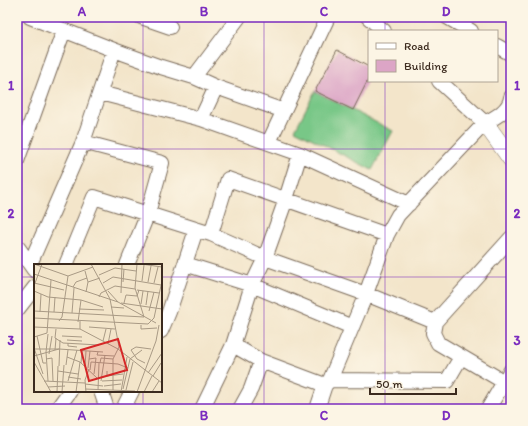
<svg xmlns="http://www.w3.org/2000/svg" width="528" height="426" font-family="Itim,sans-serif">
	<style>
		.garden { fill: #78c787; stroke: #5a7852 }
		.building { fill: #dca5c6 }
		.lines { fill: none; stroke-linecap: round; stroke-linejoin: round }
		.minor-casing { stroke: #7b6b5a; stroke-width: 16 }
		.tertiary-casing { stroke: #7b6b5a; stroke-width: 18 }
		.minor { stroke: #fff; stroke-width: 14 }
		.tertiary { stroke: #fff; stroke-width: 17 }
		.grid { fill: none; stroke: #7b2cbf; stroke-width: 1; stroke-opacity: 0.55 }
		.inset-road { fill: none; stroke: #a99a85; stroke-width: 1 }
		.view { fill: #d62828; fill-opacity: 0.15; stroke: #d62828; stroke-width: 2 }
		.inset-edge { fill: none; stroke: #3b2a1e; stroke-width: 2 }
		.neatline { fill: none; stroke: #7b2cbf; stroke-width: 1.5 }
		.grid-label { font-size: 13px; text-anchor: middle; font-weight: bold; fill: #7b2cbf }
	</style>
	<rect width="100%" height="100%" fill="#fcf5e5"/>
	<filter id="ink" filterUnits="userSpaceOnUse"><feTurbulence type="fractalNoise" baseFrequency=".025" numOctaves="2"/><feDisplacementMap in="SourceGraphic" scale="8" xChannelSelector="R" yChannelSelector="G"/><feConvolveMatrix kernelMatrix="1 2 1 2 8 2 1 2 1" color-interpolation-filters="sRGB"/></filter>
	<filter id="wash" filterUnits="userSpaceOnUse"><feTurbulence type="fractalNoise" baseFrequency=".012" numOctaves="4" result="noise"/><feDisplacementMap in="SourceGraphic" scale="16" xChannelSelector="R" yChannelSelector="G"/><feGaussianBlur stdDeviation="0.9" result="paint"/><feColorMatrix in="noise" values="0 0 0 0 0 0 0 0 0 0 0 0 0 0 0 0 0 1.4 0 .05"/><feComposite in="paint" operator="in"/></filter>
	<g filter="url(#wash)">
		<rect width="100%" height="100%" fill="#f3e5ca"/>
		<path class="garden" d="M315,91L393,131L372,170L295,130Z"/>
		<g id="blocks">
			<path class="building" d="M337,50L369,67V78L353,110L315,91Z"/>
		</g>
	</g>
	<g filter="url(#ink)">
		<use href="#blocks" fill-opacity="0" stroke="#7b6b5a" stroke-width="1"/>
		<g class="lines">
			<g class="minor-casing">
				<path id="minor" d="M30,17L114,50L161,67L194,77L216,87L284,111
					M141,17L170,27
					M368,17L384,31
					M447,17L471,31
					M497,46L511,54
					M194,77L239,17
					M439,81L485,123
					M216,87L201,119L300,154L409,204
					M100,93L201,119
					M83,142L162,163L148,213L127,265
					M269,142L328,17
					M17,161L64,30
					M211,234L228,179L387,235
					M511,238L435,322L433,333L438,343L511,386
					M17,246L34,270
					M30,264L83,142L114,50
					M185,264L252,285L352,327
					M66,265L94,197L211,234L265,258L366,294L435,322
					M17,310L35,287
					M161,331L169,312L196,230
					M233,345L261,361L325,385
					M330,380L447,381L461,357
					M101,391L107,409
					M57,409L70,391
					M123,409L132,391
					M202,409L233,345L252,285L265,258L286,199L300,154
					M240,409L251,389L261,361
					M317,409L325,385L330,380L366,294L387,235L398,215L485,123C494,118 510,110 511,97
					M488,409L511,370"/>
			</g>
			<g class="tertiary-casing">
				<path id="tertiary" d="M485,123L511,159"/>
			</g>
			<use href="#minor" class="minor"/>
			<use href="#tertiary" class="tertiary"/>
		</g>
	</g>
	<path class="grid" d="M143,17V265M264,17V409M385,17V31M385,81V409M17,149H511M17,277H35M161,277H511M143,391V409"/>
	<g transform="translate(34 264)">
		<rect width="128" height="128" fill="#f3e5ca"/>
		<path class="inset-road" d="M0,0L34,12M57,0L76,35L85,83L79,95V126M107,0L128,3M51,7L54,18L52,28M0,10L84,38L122,59M65,11L81,4L102,7M108,17L110,1M54,18L66,14M89,18L90,5M114,18L117,2M0,19L30,26M69,19L79,13L127,21M120,19L124,3M0,22L8,0M39,23L42,18L53,14M103,26L125,29M0,27L14,33L47,36L69,43M74,27L84,38M87,29L88,0M65,33L67,29L81,22L101,25M87,39L128,45M90,39L92,31L103,32L105,26M107,40L109,27M112,41L114,27M77,43L90,44M45,45L70,46M0,47L110,53L101,24L103,0M115,47L120,28M6,48L7,30M20,48L21,33M38,49L40,24M0,54L114,60L120,54M120,54L128,17M25,57L28,53L34,12L59,3M44,58L47,36M107,61V65L123,64M0,63L46,65V57M55,63L81,65M22,65L21,74L29,79L65,81M46,65L84,85L128,119M13,69L17,16M3,72L9,99H12M28,72L48,73M0,73L13,69M33,76L48,77M69,77L72,65M34,79V82L43,83M74,80L77,65M0,84L9,110M0,85H25M21,86L22,74M64,88L63,91L80,92M15,90L18,72M0,92L25,85L69,88M33,93L46,98L63,114M12,95L18,94L19,117M55,95L62,94L60,110M96,95L108,86M0,98L17,128M47,99L48,87M66,99L67,94L79,95M111,99L103,95L97,86L102,83L117,85M32,101L34,86M25,102L26,76M51,102L52,87M54,104L56,87M56,106L57,98L84,100L94,104M24,107L44,110M73,107V112L89,110M114,109L128,89M119,112L127,99M34,113L47,115M10,117L51,119M14,117L12,88L14,70M34,117L43,86M67,117L71,91M68,117L88,116M51,120L69,122M70,122L87,120M14,123L31,122M51,125L101,127M89,125L96,95M64,126L65,99M92,126L99,98M23,128L24,102M28,128L30,101M42,128L46,98M52,128L51,116L55,105M87,128L93,93M103,128L122,77L125,61M110,128L118,112M118,128L125,117"/>
		<path class="view" d="M84,75L93,106L55,117L47,86Z"/>
		<rect width="128" height="128" class="inset-edge"/>
	</g>
	<rect width="528" height="426" fill="none" stroke="#fcf5e5" stroke-width="44"/>
	<rect x="368" y="30" width="130" height="52" fill="#fcf5e5" stroke="#afa495"/>
	<rect x="376" y="43" width="20" height="6" fill="#ffffff" stroke="#afa495"/>
	<text x="404" y="50" font-size="12" fill="#3b2a1e">Road</text>
	<rect x="376" y="60" width="20" height="12" fill="#dca5c6" stroke="#afa495"/>
	<text x="404" y="70" font-size="12" fill="#3b2a1e">Building</text>
	<path d="M370 388v6h86v-6" fill="none" stroke="#3b2a1e" stroke-width="2"/>
	<text x="376" y="388" font-size="12" fill="#3b2a1e" stroke="#fcf5e5" stroke-width="3" paint-order="stroke">50 m</text>
	<rect x="22" y="22" width="484" height="382" class="neatline"/>
	<g class="grid-label">
		<text x="82" y="16">A</text>
		<text x="204" y="16">B</text>
		<text x="324" y="16">C</text>
		<text x="446" y="16">D</text>
		<text x="11" y="90">1</text>
		<text x="517" y="90">1</text>
		<text x="11" y="218">2</text>
		<text x="517" y="218">2</text>
		<text x="11" y="345">3</text>
		<text x="517" y="345">3</text>
		<text x="82" y="420">A</text>
		<text x="204" y="420">B</text>
		<text x="324" y="420">C</text>
		<text x="446" y="420">D</text>
	</g>
</svg>
